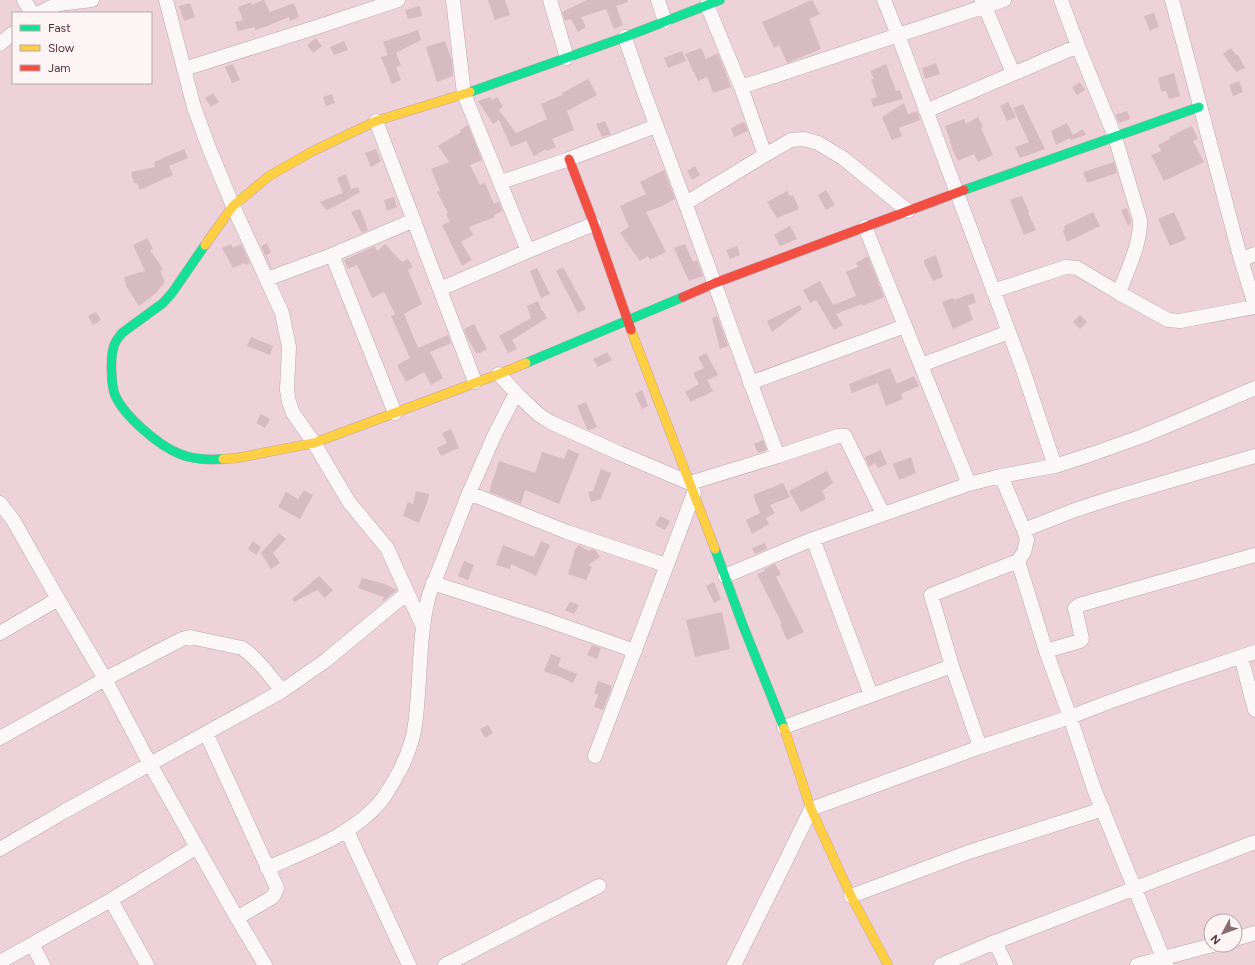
<svg xmlns="http://www.w3.org/2000/svg" width="1255" height="965" font-family="Figtree,sans-serif">
	<style>
		.building { fill: #d7bbc2 }
		.lines { fill: none; stroke-linecap: round; stroke-linejoin: round }
		.street-casing { stroke: #bfa4ac; stroke-width: 15 }
		.fast-casing { stroke: #bfa4ac; stroke-width: 10 }
		.slow-casing { stroke: #bfa4ac; stroke-width: 10 }
		.jam-casing { stroke: #bfa4ac; stroke-width: 10 }
		.street { stroke: #fcf8f9; stroke-width: 14 }
		.fast { stroke: #16e098; stroke-width: 9 }
		.slow { stroke: #ffcf43; stroke-width: 9 }
		.jam { stroke: #f24e42; stroke-width: 9 }
	</style>
	<rect width="100%" height="100%" fill="#edd2d9"/>
	<path class="building" d="M263,0H264L270,12L294,3L299,17L290,21L289,17L267,26L255,30V27L238,31L235,22L243,20L238,7L251,2L252,5Z
		M488,0H505L510,15L495,20Z
		M587,0H628V2L616,6L623,25L614,29L606,9L581,17L586,27L578,32L571,19L565,21L562,12Z
		M812,0L820,14L809,19L821,49L787,63L779,45L774,48L762,22Z
		M190,3L195,17L184,21L179,6Z
		M420,6L422,16L408,19L405,10Z
		M1154,13L1159,27L1150,31L1144,16Z
		M418,30L421,40L396,53L401,65L396,67L401,80L392,84L381,57L388,55L383,42Z
		M316,38L322,46L313,53L307,45Z
		M344,41L348,50L334,55L330,47Z
		M445,41L452,61L453,76L437,82L426,47Z
		M701,48L706,59L718,53L731,87L713,93L707,77L698,81L685,54Z
		M1231,48L1236,55H1238L1245,68L1236,72L1223,54Z
		M682,51L686,61L668,68L664,58Z
		M936,63L940,74L925,79L922,68Z
		M233,64L240,80L232,83L225,67Z
		M886,64L896,91L900,90L903,99L873,107L871,99L877,97L871,79H874L870,71Z
		M1174,73L1180,96L1169,99L1166,91H1161L1158,78Z
		M588,79L597,95L567,111L574,130L552,139L556,147L547,151L546,149L534,156L526,141L511,147L499,120L493,124L478,101L490,97L492,100L497,97L503,107L499,110L516,133L547,119L541,104L562,95V93Z
		M1239,81L1243,92L1233,96L1229,85Z
		M1080,82L1085,90L1077,95L1072,87Z
		M213,93L219,102L211,107L205,98Z
		M332,94L335,103L326,106L323,97Z
		M1008,102L1016,117L1007,121L1000,106Z
		M904,103L908,114L917,111L920,120L899,128L902,136L892,140L882,117Z
		M1023,104L1045,149L1020,158L1015,147L1029,142L1013,108Z
		M1127,111L1130,119L1119,123L1115,115Z
		M978,117L983,127L981,128L993,155L978,162L974,154L958,161L951,147H952L945,126L964,119L966,124Z
		M605,121L611,134L602,137L596,124Z
		M744,122L748,131L734,137L731,128Z
		M1067,123L1073,135L1083,129L1086,135L1071,140L1070,138L1056,145L1051,131Z
		M468,125L482,160L470,165L480,185L485,183L494,204L499,201L502,211L494,215L495,217L469,227L473,235L461,242L472,260L462,266L442,225L449,222L451,225L446,214L448,213L437,192L440,191L431,169L449,162L438,146L461,132L460,130Z
		M1192,126L1198,139L1193,141L1204,162L1164,181L1151,155L1161,151L1158,145L1170,139L1169,137Z
		M184,149L188,158L169,166L173,175L140,190L137,183H134L131,172L155,167L154,162Z
		M376,149L381,161L371,167L365,153Z
		M1114,162L1117,173L1087,183L1083,172Z
		M695,166L700,175L692,180L687,171Z
		M664,170L675,199L662,206L646,212L666,252L650,260L648,256L640,261L620,233L629,227L620,206L646,194L640,182Z
		M346,174L351,189L358,187L360,192L338,205L326,210L320,202L343,193L337,178Z
		M826,190L835,205L826,210L818,195Z
		M787,191L790,196L793,195L799,209L777,218L767,202Z
		M1022,196L1029,212L1028,213L1036,230L1024,235L1010,200Z
		M394,197L397,207L387,211L384,200Z
		M1127,208L1131,221V223L1128,226L1121,210Z
		M360,209L368,230L362,233L351,212Z
		M1093,212L1100,226L1067,242L1063,231L1065,230L1064,226Z
		M1174,212L1186,239L1170,246L1158,219Z
		M790,226L797,239L780,246L774,235Z
		M147,238L153,249L150,250L163,269L160,271L165,282L155,294L139,306L126,286L124,277L145,271L133,245Z
		M267,243L271,253L266,255L272,268H271L261,246Z
		M231,244L233,248L241,244L250,263L246,265L244,263L233,268L222,248Z
		M385,244L402,262L408,259L413,267L408,270L422,304L404,314L418,348L448,335L451,343L430,352L443,378L431,385L424,372L406,382L397,365L410,358L391,316L395,314L384,292L372,298L357,265L348,269L344,260L375,246L377,251Z
		M685,244L693,262L697,260L703,276L689,281L674,248Z
		M737,246L740,255L730,259L726,250Z
		M936,255L943,277L933,281L924,263V260Z
		M868,256L884,297L862,306V304L836,314L843,325L834,330L816,300L810,303L803,290L820,281L833,305L856,296L846,272L858,267L856,263Z
		M563,267L586,309L578,313L556,271Z
		M537,268L550,294L541,298L530,271Z
		M973,293L976,303L968,305L973,320L953,329L942,302L953,298L954,300Z
		M538,301L542,311H543L547,318L512,340L517,349L508,353L499,336L531,318L527,306Z
		M800,305L802,309L772,332L767,321Z
		M96,312L101,320L93,325L88,316Z
		M1080,315L1087,322L1080,329L1073,322Z
		M717,316L728,346L720,349L712,318Z
		M474,324L487,349L480,353H476L468,339L464,329Z
		M251,337L273,346L270,355L247,346Z
		M607,352L612,360L598,367L593,359Z
		M706,353L718,375L707,380L713,391L702,397V396L691,402L685,392L699,384L693,373L704,368L698,357Z
		M890,368L897,384L914,376L919,386L901,394L903,399L886,406L878,383L852,393L849,384Z
		M642,390L648,406L642,409L635,394Z
		M586,402L597,427L589,430L587,429L577,406Z
		M261,414L270,419L265,428L256,423Z
		M451,429L459,448L441,456L437,448L447,443L442,433Z
		M763,440L767,450L758,453L754,444Z
		M568,449L579,454L559,504L525,490L521,504L489,492L499,461L535,473L542,452L564,459Z
		M881,450L887,464L878,468L875,463L869,467L865,457Z
		M911,457L916,473L899,480L893,464Z
		M601,469L611,473L601,499L591,502L588,492L593,491Z
		M827,471L833,483L822,491L826,499L801,512L789,491Z
		M783,483L790,497L770,505L775,513L766,518L769,524L752,534L746,520L760,513L753,495Z
		M304,490L313,495L300,519L278,507L286,492L298,499Z
		M416,491L429,494L427,503L419,523L403,516L408,502L413,504Z
		M660,516L670,521L665,530L655,525Z
		M279,533L286,539L273,553L280,563L271,569L261,553Z
		M253,541L261,547L256,555L248,549Z
		M541,541L550,545L536,576L511,564L510,569L496,565L503,545L534,557Z
		M765,543L767,549L755,554L752,548Z
		M579,545L589,551L592,549L595,550L600,557L588,565L592,567L586,580L568,574L575,550Z
		M464,561L474,565L468,580L458,576Z
		M775,564L781,574L776,577L804,632L787,640L780,625L782,624L757,574L765,571L764,569Z
		M319,576L333,590L325,598L317,590L294,602L292,599Z
		M362,578L385,584L397,590L382,602L384,597L358,588Z
		M714,582L721,599L714,603L706,586Z
		M570,602L579,605L574,614L565,610Z
		M722,612L730,649L695,657L686,620Z
		M592,645L601,648L597,659L587,655Z
		M551,654L561,658L558,666L577,674L573,683L554,674V675L544,671Z
		M598,681L612,686L603,710L594,707L598,695L594,693Z
		M488,725L493,733L485,738L480,729Z"/>
	<g class="lines">
		<g class="street-casing">
			<path id="street" d="M24,0L32,13
				M166,0L194,107L209,148L233,206L282,313L289,347L287,390L289,402L293,413L314,443L349,502L387,548L423,627
				M453,0L464,94L528,251
				M550,0L567,58
				M658,0L665,21
				M884,0L898,35L1022,367L1055,466
				M982,0L1013,73
				M1061,0L1078,46L1115,137L1140,220C1141,243 1127,271 1119,293
				M1172,0L1241,260L1255,305
				M707,5L741,87L765,155
				M39,13L58,4L92,0
				M625,37C643,94 666,149 686,205C717,289 746,373 778,456
				M0,44L13,33
				M184,69L317,27L398,0
				M741,87L1004,0
				M926,111L1078,46
				M376,121L475,382
				M501,182L569,159L656,126
				M686,203L765,155L791,140L804,139L818,143L843,158L908,211
				M865,227L969,484
				M1241,260L1255,254
				M267,279L332,255
				M440,289L528,251L594,224
				M993,291L1066,267L1077,268L1119,293L1168,320L1180,321L1255,307
				M921,365L1009,332
				M499,374L516,393L538,414L550,422L619,453L690,483L778,456L838,436H845L883,514
				M750,383L905,326
				M395,413L332,255L414,220
				M1001,476L1024,530L1027,540L1024,552L1018,561L1046,651L1070,717L1094,789L1166,965
				M469,493L567,532L666,565
				M0,503L13,520L58,599L105,679L150,764L237,918L265,965
				M1024,530L1075,510L1115,497L1255,456
				M813,539L871,695
				M725,576L813,539L969,484L1001,476L1055,466L1092,454L1140,437L1181,420L1255,388
				M433,583L541,618L635,651
				M0,633L58,599
				M1046,651L1080,641L1082,639L1075,608L1079,605L1255,555
				M1241,657L1255,710
				M784,727L952,666
				M206,733L277,888L274,895L271,898L237,918
				M0,738L105,679L182,639L190,637L242,648C258,659 270,676 282,691
				M980,747L952,666L931,595L1018,561
				M595,756L694,493
				M347,831L409,965
				M0,849L65,811L282,691L325,661L407,593
				M267,868C306,851 353,835 381,801C388,792 394,781 400,770C407,756 413,741 415,725C421,682 418,637 429,595L469,493L495,434L516,393
				M851,896L969,852L1103,809
				M111,900L147,965
				M1235,939L1255,933
				M995,942L1255,842
				M32,944L43,965
				M0,962L111,900L197,847
				M445,965L599,886
				M734,965C760,913 786,861 811,809L980,747L1070,717L1109,702L1177,678L1255,652
				M941,965L995,942L1006,965
				M1137,965L1213,945"/>
		</g>
		<g class="fast-casing">
			<path id="fast" d="M470,92L625,37L720,0
				M964,190L1199,107
				M205,245L172,293L163,303L122,333C119,337 115,341 114,346C110,356 111,385 115,395C124,416 159,446 180,454C194,460 209,460 223,459
				M526,363L683,297
				M715,549L742,623L784,728"/>
		</g>
		<g class="slow-casing">
			<path id="slow" d="M205,245L233,206L269,176L313,151L376,121L470,92
				M631,330L715,549
				M223,459L237,458L314,443L499,374L526,363
				M784,728L811,809L851,896L888,965"/>
		</g>
		<g class="jam-casing">
			<path id="jam" d="M569,159L594,224L631,330
				M683,297L715,283L964,190"/>
		</g>
		<use href="#street" class="street"/>
		<use href="#fast" class="fast"/>
		<use href="#slow" class="slow"/>
		<use href="#jam" class="jam"/>
	</g>
	<rect x="12" y="12" width="140" height="72" fill="#fdf4f6" stroke="#b9a6ab"/>
	<rect x="20" y="25" width="20" height="6" fill="#16e098" stroke="#b9a6ab"/>
	<text x="48" y="32" font-size="12" fill="#53313b">Fast</text>
	<rect x="20" y="45" width="20" height="6" fill="#ffcf43" stroke="#b9a6ab"/>
	<text x="48" y="52" font-size="12" fill="#53313b">Slow</text>
	<rect x="20" y="65" width="20" height="6" fill="#f24e42" stroke="#b9a6ab"/>
	<text x="48" y="72" font-size="12" fill="#53313b">Jam</text>
	<g transform="translate(1223 933) rotate(229)"><circle r="19" fill="#fdf4f6" stroke="#b9a6ab"/>
	<path d="M0-3L7 15L0 10L-7 15Z" fill="#896972"/>
	<text y="-6" font-size="11" font-weight="bold" text-anchor="middle" fill="#53313b">N</text>
	</g>
</svg>
